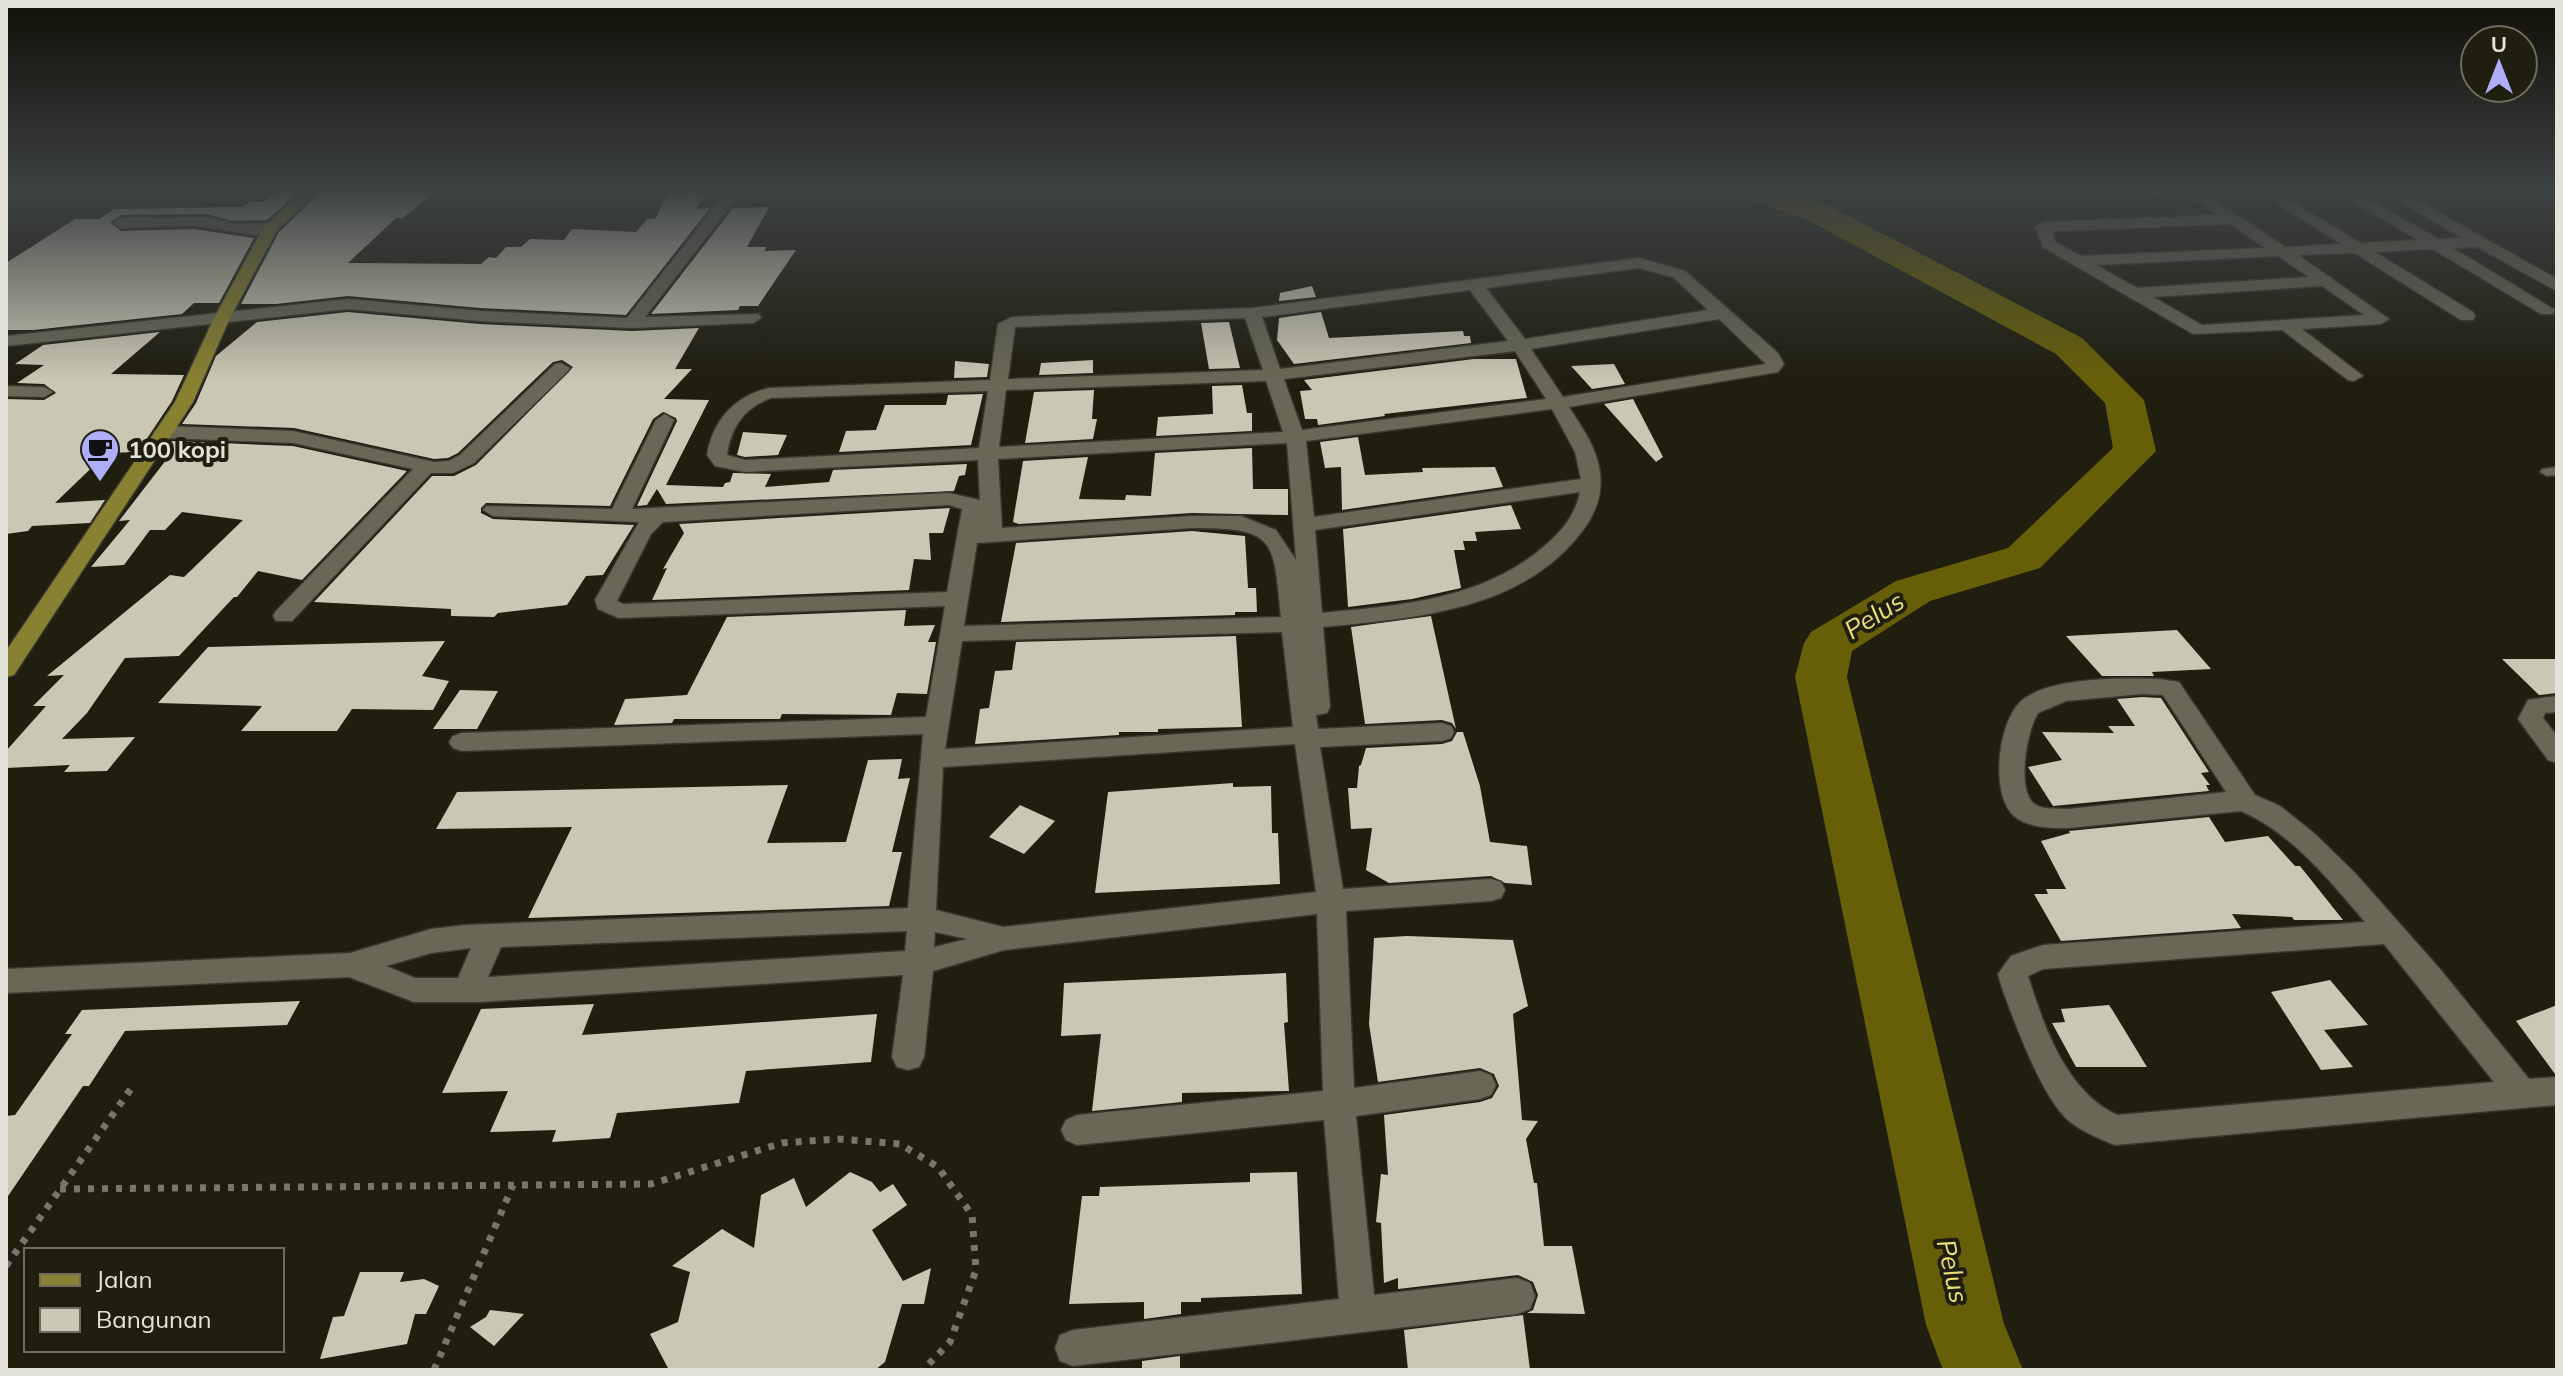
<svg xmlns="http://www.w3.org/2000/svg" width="2563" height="1376" font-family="Mulish,sans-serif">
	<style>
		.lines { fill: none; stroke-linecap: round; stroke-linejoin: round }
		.river { fill: #675f08; fill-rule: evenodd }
		.building { fill: #cac8b4 }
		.lane-casing { stroke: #393830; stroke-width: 3 }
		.street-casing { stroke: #393830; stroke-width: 3 }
		.primary-casing { stroke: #393830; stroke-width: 3 }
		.path { stroke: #777669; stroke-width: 7; stroke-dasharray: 6 8; stroke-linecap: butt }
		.lane { fill: #696856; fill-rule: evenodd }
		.street { fill: #696856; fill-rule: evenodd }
		.primary { fill: #888132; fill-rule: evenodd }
		.labels { text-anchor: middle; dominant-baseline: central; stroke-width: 8; stroke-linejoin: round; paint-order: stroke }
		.poi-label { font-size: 24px; font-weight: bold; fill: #e4e3d9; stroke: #1f1e0f; text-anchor: start }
		.water-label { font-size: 26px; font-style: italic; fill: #ebe077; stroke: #1f1e0f }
	</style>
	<rect width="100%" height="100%" fill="#1f1e0f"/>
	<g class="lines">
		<path class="river" d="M1735,189H1780L1828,205L2082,338L2144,400L2156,451L2040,568L1930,601L1852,651L1847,677L2004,1324L2023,1370H1943L1926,1325L1795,677L1804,643L1811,632L1896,581L2008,548L2113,448L2105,403L2056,354L1806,219L1740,196Z"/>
	</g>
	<path class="building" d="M281,189H302L267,220L233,221L207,214L121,215L110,222L121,231L194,229L254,238L219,303H194L182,314L33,330H6V263L75,219H99L114,209L243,207L250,202H262Z
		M324,189L436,192L403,218H396L348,263L481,264L489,257L496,258L506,247H521L530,239L564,240L572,229L636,232L647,219L656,218L667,194L708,192L695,209L710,208L626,315L480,308L348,296L276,304H241L279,232Z
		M769,207L747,247H766L765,251L796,250L758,306H740L738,310L651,314L733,208Z
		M1312,286L1316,297L1279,301L1280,293Z
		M348,312L480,324L632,331L699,328L675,369H692L664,399L709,400L666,485L723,487L725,483L730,482L733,473L771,474L765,487L829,482L833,470L967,464L965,475L959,476L954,491L666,504L657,489L647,505L637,506L677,421L676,418L663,412L653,419L610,506L486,503L481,508V513L493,519L634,525L603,575L586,576L567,605L498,613L494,617L451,616V609L314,602L432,476H454L476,465L573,367L562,360L553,362L458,453L448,458L434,459L294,428L182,424L196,403L216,356L257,322Z
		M1321,312L1329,338L1463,331L1464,336H1470L1471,343L1294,364L1277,340L1279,318Z
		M1229,322L1240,368L1209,369L1201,323Z
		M160,332L111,374L184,375L172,401L138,452L107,453L55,503L105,500L90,523L32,526L28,531L6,534V399L44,400L56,393L44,384L17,383L44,365L15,364L43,345Z
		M1474,359H1516L1527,398L1384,414L1385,416L1318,425L1317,419H1305L1300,391L1312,390L1304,380Z
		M1093,360V373L1039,375L1041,363Z
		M955,361L989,364L987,377L954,378Z
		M1614,364L1625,384L1592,389L1571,366Z
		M1242,385L1247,413H1252V431L1156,436L1158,417L1213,414L1212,386Z
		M1094,390L1092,419H1097L1093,439L1025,443L1034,392Z
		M983,394L971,445L839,452L846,431L876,430L885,405H946L948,395Z
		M1633,399L1663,457L1656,462L1604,404Z
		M743,432L787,435L778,455L745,457L737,455Z
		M1358,437L1365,475L1423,472L1422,468L1495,467L1503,487L1342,510L1341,467L1325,468L1320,442Z
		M171,441L293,446L407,471L302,580L258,571L237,597H234L179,656L125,658L87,713L62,739L135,737L107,771L64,772L70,765L6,768V751L46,706H33L64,675L47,676L170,575L184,577L243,520L182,512L165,530H150L124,565L91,567L130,520L119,521L173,451H165Z
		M1252,448L1253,489H1288V515L1192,513L1019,524L1013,522L1023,461L1088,457L1079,499L1125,500L1126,495L1151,496L1155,453Z
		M1511,505L1521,529L1475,532L1477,541H1463L1465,550H1454L1461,588L1412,599L1348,607L1343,529Z
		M950,508L943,533H929L931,560L914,559L909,590L652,600L667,568L663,569L684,533L679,524Z
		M1192,531L1245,536L1248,588H1256L1257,612H1235V615L1001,622L1016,543Z
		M906,610L904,626L935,625L928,642H936L927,694L897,693L891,715L782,714L780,719H674L672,723L614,725L625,699L687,695L727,617Z
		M1431,616L1456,729L1452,723L1442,720L1365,724L1351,627Z
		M2177,630L2211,669L2152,672L2154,676H2102L2066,636Z
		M1236,636L1242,727L1158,729V732H1119V735L975,744L980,709L989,708L995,671L1012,670L1016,642Z
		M445,641L422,676L449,681L433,710L352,709L337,731H241L262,706L158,703L208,647Z
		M2502,659H2557V693L2539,695Z
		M460,690L498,691L477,729H433Z
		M2142,697L2161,698L2209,772L2201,773L2210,785H2206L2209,791L2053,806L2028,767L2062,760L2042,732L2114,733L2108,726H2135L2117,699Z
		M1457,732H1463L1480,786L1490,842L1527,846L1532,885L1505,883L1491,876L1389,883L1366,870L1372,828L1351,829L1348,788H1357L1359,766L1361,765L1366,748L1442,744L1452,741Z
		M902,759L898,779L910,778L892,852H902L889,906L528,918L572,827L436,829L457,792L788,785L767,843L846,842L868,760Z
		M1233,783V787L1271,786L1272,833H1278L1280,884L1095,893L1108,792Z
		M1020,805L1055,821L1024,854L989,837Z
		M2209,817L2225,842L2268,836L2295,866H2300L2343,920H2294L2292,917L2232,914L2241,928L2061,941L2034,894H2048L2046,889H2066L2041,841L2070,833L2069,831Z
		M1407,936L1513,940L1528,1006L1513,1014L1522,1120L1538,1121L1526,1139L1534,1183H1537L1544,1246H1572L1585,1314L1527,1313L1533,1310L1538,1295L1533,1282L1518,1275L1398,1289V1278L1384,1283L1381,1223L1376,1222L1381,1174L1388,1175L1384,1115L1480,1102L1492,1098L1499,1086L1494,1074L1480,1068L1378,1082L1369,1024L1374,938Z
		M1286,973L1288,1022L1284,1023L1289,1091L1182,1093V1102L1092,1111L1101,1034L1061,1036L1064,983Z
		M2330,980L2368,1025L2324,1030L2353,1067L2321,1070L2271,992Z
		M300,1001L287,1025L125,1031L89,1086H83L6,1199V1116L15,1115L72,1034H65L82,1010Z
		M594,1004L582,1035L877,1014L871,1062L746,1071L739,1103L617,1113L610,1138L552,1142L556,1130L490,1132L508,1091L442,1093L481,1009Z
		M2109,1005L2113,1011L2147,1067H2076L2052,1023L2065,1022L2061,1009Z
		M2557,1005V1074H2555L2516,1021Z
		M850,1172L872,1182L880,1192L893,1184L907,1205L872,1230L903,1281L931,1268L924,1304H902L885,1362L875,1370H669L650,1334L678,1322L690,1272L672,1266L722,1229L754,1248L761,1195L794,1178L806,1207Z
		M1297,1172L1302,1294L1201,1298V1302H1181V1314L1144,1319V1302L1069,1304L1082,1196H1099L1100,1187L1250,1182V1173Z
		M360,1272H404L400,1282L424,1279L439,1286L426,1314H415L407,1344L320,1359L333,1317L344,1316Z
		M490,1310L524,1314L494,1346L470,1327L486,1317Z
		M1523,1315L1530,1370H1408L1404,1330Z
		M1180,1356V1370H1142V1361Z"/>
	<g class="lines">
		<g class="lane-casing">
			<path id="lane" d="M2557,467V475L2547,476L2540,472L2542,469Z"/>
		</g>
		<g class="street-casing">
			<path id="street" d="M729,189H743L645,317L759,314L761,318L753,323L632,328L480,321L348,309L6,346V336L348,299L480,311L627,318Z
				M2096,189H2212L2205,193L2285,247L2341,244L2278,204V198L2283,197L2361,243L2418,240L2351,200L2349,197L2356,193L2439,239L2462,238L2380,189H2397L2557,279V291L2477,247L2453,248L2555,310L2553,314H2541L2433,249L2375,252L2473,312L2475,316L2473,320H2461L2355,253L2298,255L2389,319L2381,324L2302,329L2363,376L2354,381L2348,380L2282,330L2193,334L2043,247L2035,227L2043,222L2218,215L2188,194L2107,199L2102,198ZM2231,224L2265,248L2081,256L2055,242L2052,231ZM2278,256L2309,277L2137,288L2096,265ZM2322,286L2364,315L2202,325L2153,297Z
				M207,217L233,224L271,223L279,228C260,243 226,228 204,227C177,224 148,227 121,228L113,223L121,218Z
				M1639,258L1685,271L1778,353L1784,364L1778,372L1569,407C1581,426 1595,445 1599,467C1605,495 1594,518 1576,539C1514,612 1412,618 1323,627L1330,707L1327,713L1316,715L1318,729L1442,723L1451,726L1454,732L1451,738L1442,741L1320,747L1343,889L1491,879L1501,882L1505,890L1501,898L1491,901L1346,911L1354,1088L1480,1071L1491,1075L1496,1085L1491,1095L1480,1099L1356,1116L1374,1295L1517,1278L1530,1283L1535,1296L1530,1309L1517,1314L1073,1366L1060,1361L1055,1348L1060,1335L1073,1330L1339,1299L1324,1120L1077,1145L1066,1140L1061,1130L1066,1120L1077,1115L1323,1091L1317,914L1004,950L933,971L924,1057L919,1067L908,1070L897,1067L892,1057L903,975L480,1002H414L349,977L6,993V969L350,953L431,929L465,925L908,908L923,734L462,751L453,748L449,742L453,736L462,733L926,717L945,606L619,618L598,609L595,600L639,522L493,516L483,510L486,506L612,509L656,420L665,414L674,420L632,509L949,493L980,500L978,460L745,472L715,466L707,455C713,420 735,396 769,388L990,380L998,324L1012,317L1252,308ZM1639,268L1673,277L1708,310L1525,339L1486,288ZM1470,290L1508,341L1280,369L1262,317ZM1245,318L1263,370L1008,379L1015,327ZM1719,319L1766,364L1563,397L1531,349ZM1515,351L1546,399L1302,430L1284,379ZM1266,381L1283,432L999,447L1006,390ZM988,391L979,448L745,460L727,455C731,427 744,408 771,398ZM1552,409L1575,452L1581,479L1314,517L1306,441ZM1287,443L1296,560L1276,530L1241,516H1192L1002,528L998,459ZM1580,492C1576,513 1564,529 1548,543C1485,600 1403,605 1322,613L1315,530ZM949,505L962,509L947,592L623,604L617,601L651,534L663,522ZM1192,528C1277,528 1273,539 1281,617L964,626L977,543ZM1282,632L1293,727L945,749L962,641ZM1295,744L1316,892L1003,927L936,910L943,767ZM907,931L905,951L488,977L501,947ZM935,932L967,939L934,947ZM471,948L458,978H415L386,966L431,953Z
				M561,363L570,368L567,372L474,463L453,473H431L292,621H276L273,616L276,611L413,469L293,443L164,438L154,432L164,426L293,431L434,462L449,461L460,455L555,364Z
				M6,386L44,387L53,392L44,397L6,396Z
				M2159,679L2179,682L2255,795L2280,806L2315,834L2355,873L2440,969L2529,1079L2557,1077V1105L2115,1145C2100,1139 2083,1132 2070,1122C2042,1099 2015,1023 2002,988L1998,974L2011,956L2043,945L2365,922C2330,881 2292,833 2241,811L2068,828C2051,828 2028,828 2014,816C1989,794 1998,716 2025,698C2056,677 2123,678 2159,679ZM2142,694L2163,695L2226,792L2068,809C2058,808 2044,810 2036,805C2015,793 2027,730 2038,713L2066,701ZM2384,944L2494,1082L2117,1115C2066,1091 2044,1027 2028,976L2043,969Z
				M2557,696V712L2545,713L2543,718L2557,736V763L2548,760L2518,719L2528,700Z"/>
		</g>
		<g class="primary-casing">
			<path id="primary" d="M306,189H321L277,230L230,318L193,402L14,675L6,677V651L175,402L214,318L263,228Z"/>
		</g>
		<path class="path" d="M60,1189L651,1184L782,1143L838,1139L900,1144L938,1167L972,1215L976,1270L950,1342L923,1370
			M6,1266L135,1083
			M434,1370L513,1185"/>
		<use href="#lane" class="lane"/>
		<use href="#street" class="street"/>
		<use href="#primary" class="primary"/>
	</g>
	<linearGradient id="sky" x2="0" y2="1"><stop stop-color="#111008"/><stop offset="0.5" stop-color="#3c4142"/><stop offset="1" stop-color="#3c4142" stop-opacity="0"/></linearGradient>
	<rect width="2563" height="381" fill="url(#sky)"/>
	<defs>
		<g id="cafe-pin" transform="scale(2)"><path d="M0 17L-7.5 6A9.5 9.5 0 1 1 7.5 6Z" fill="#aeaefa" stroke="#1f1e0f"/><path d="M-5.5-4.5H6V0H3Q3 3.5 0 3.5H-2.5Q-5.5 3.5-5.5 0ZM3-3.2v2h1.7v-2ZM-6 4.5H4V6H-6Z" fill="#111"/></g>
	</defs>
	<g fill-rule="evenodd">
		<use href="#cafe-pin" x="100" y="449"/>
	</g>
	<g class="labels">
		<g class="poi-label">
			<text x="128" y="449">100 kopi</text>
		</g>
		<g class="water-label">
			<text transform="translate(1874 615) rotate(-32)">Pelus</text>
			<text transform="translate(1953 1271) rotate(77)">Pelus</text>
		</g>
	</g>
	<rect width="2563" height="1376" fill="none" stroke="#e4e3d9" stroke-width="16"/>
	<rect x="24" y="1248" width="260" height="104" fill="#1f1e0f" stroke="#6e6d60" stroke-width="2"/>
	<rect x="40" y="1274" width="40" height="12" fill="#888132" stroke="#6e6d60" stroke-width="2"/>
	<text x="96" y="1288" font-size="24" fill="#e4e3d9">Jalan</text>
	<rect x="40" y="1308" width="40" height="24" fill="#cac8b4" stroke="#6e6d60" stroke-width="2"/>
	<text x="96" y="1328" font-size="24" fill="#e4e3d9">Bangunan</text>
	<g transform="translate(2499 64)"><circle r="38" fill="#1f1e0f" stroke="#6e6d60" stroke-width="2"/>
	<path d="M0-6L14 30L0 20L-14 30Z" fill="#aeaefa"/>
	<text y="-12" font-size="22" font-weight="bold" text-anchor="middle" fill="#e4e3d9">U</text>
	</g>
</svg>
